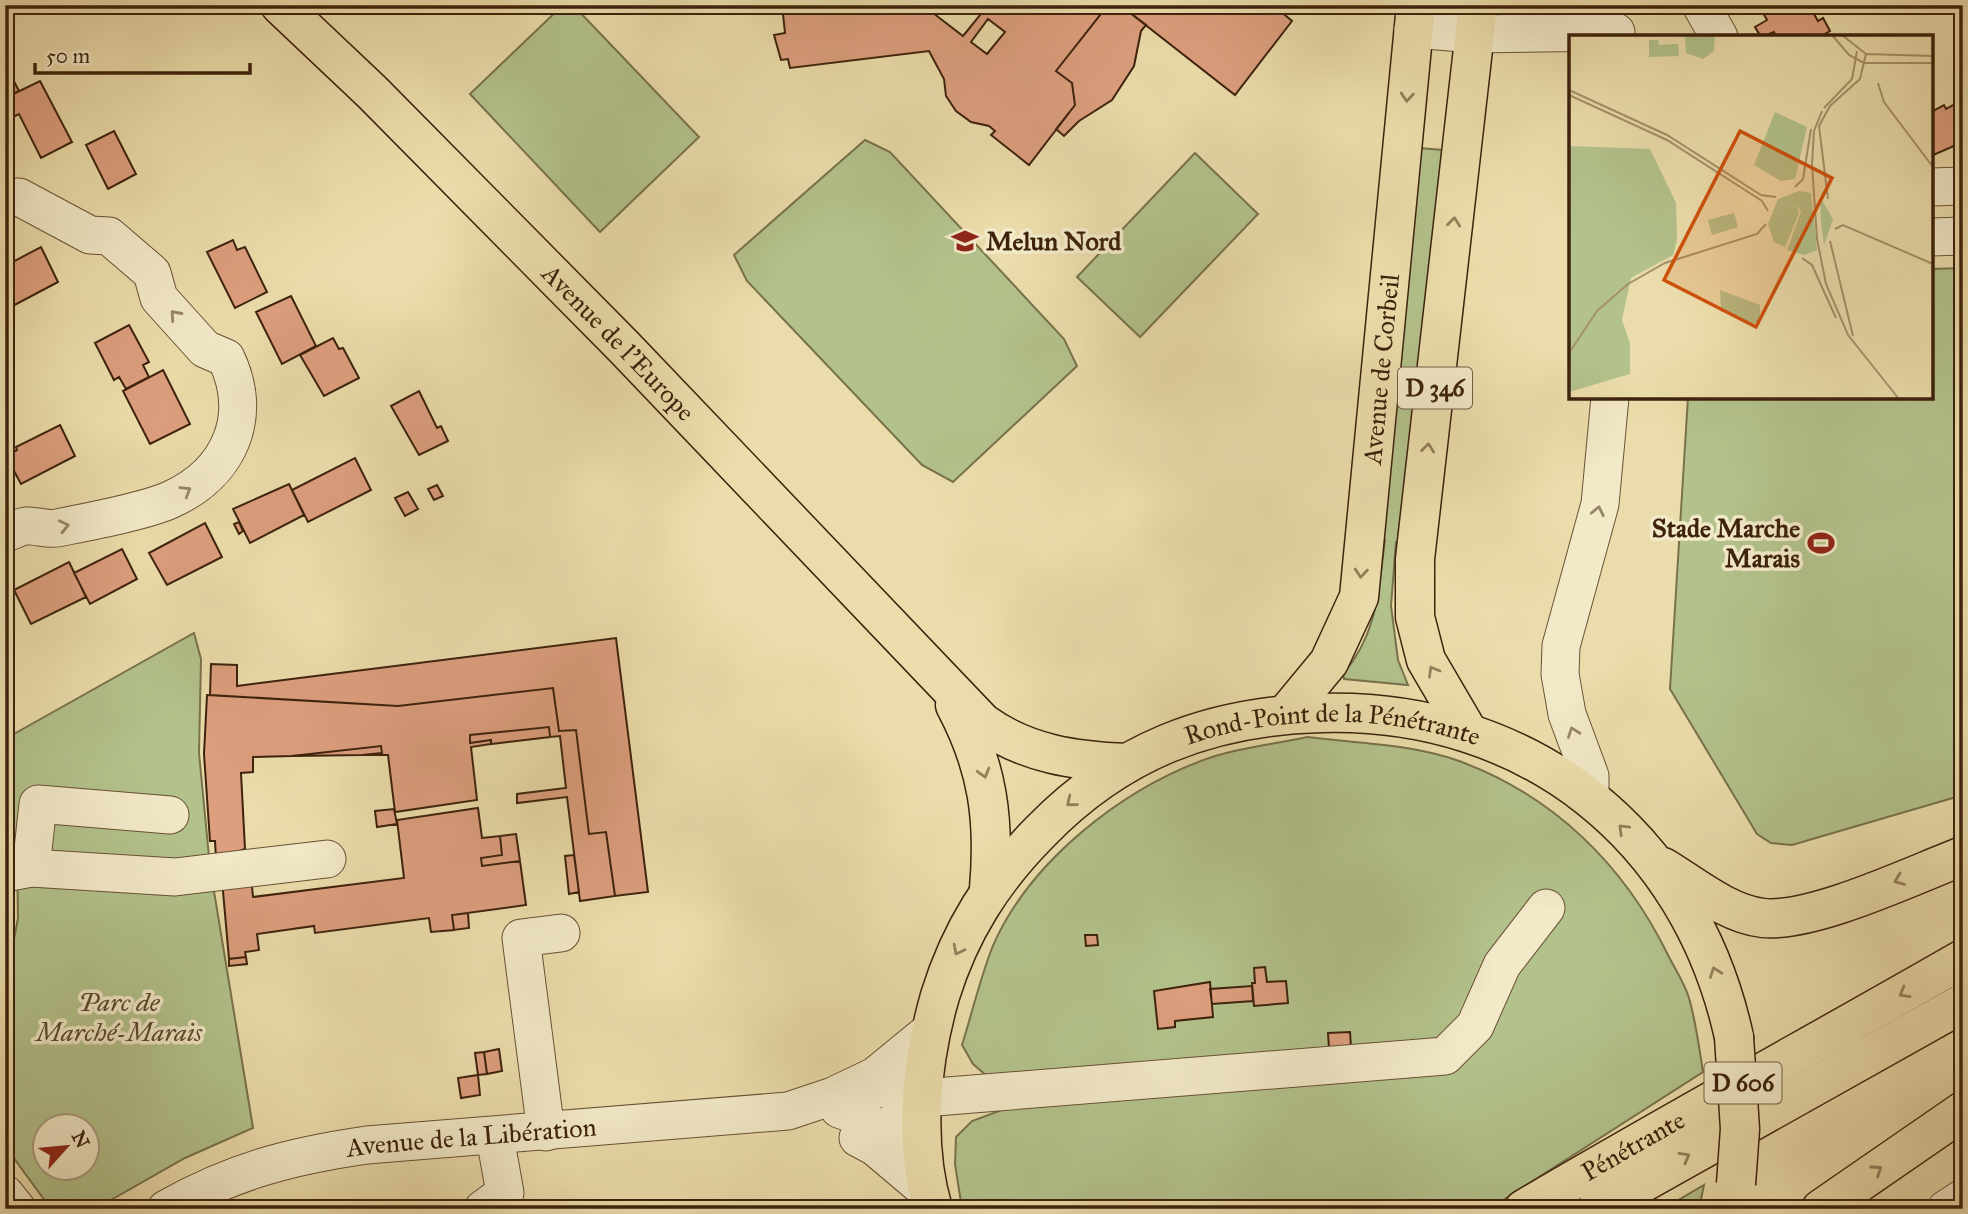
<svg xmlns="http://www.w3.org/2000/svg" width="1968" height="1214" font-family="'IM FELL Great Primer',serif">
	<style>
		.green { fill: #b3c28c; stroke: #78724c; stroke-width: 2; fill-rule: evenodd }
		.building { fill: #dd9f7e; stroke: #3d220c; stroke-width: 2; fill-rule: evenodd }
		.lines { fill: none; stroke-linecap: round; stroke-linejoin: round }
		.minor-casing { stroke: #685134; stroke-width: 39 }
		.major-casing { stroke: #3d220c; stroke-width: 41 }
		.minor { stroke: #f2e9c8; stroke-width: 37 }
		.major { stroke: #ebddab; stroke-width: 38 }
		.major-bridge-casing { stroke: #3d220c; stroke-width: 41; stroke-linecap: butt }
		.major-bridge { stroke: #ebddab; stroke-width: 38 }
		.oneway { stroke: #94805c }
		.oneway2 { stroke: #98866a }
		.labels { text-anchor: middle; dominant-baseline: central; stroke-width: 7; stroke-linejoin: round; paint-order: stroke }
		.shield { fill: #f2e9c8; stroke: #735e44; stroke-width: 2 }
		.shield-label { font-size: 24px; font-weight: bold; fill: #3d220c }
		.poi-label { font-size: 26px; font-weight: bold; fill: #3d220c; stroke: #f2e9c8; text-anchor: start }
		.street-label { font-size: 26px; fill: #3d220c; stroke: #f2e9c8 }
		.park-label { font-size: 26px; font-style: italic; fill: #5a4a2c; stroke: #f2e9c8 }
		.inset-road { fill: none; stroke: #a5926b; stroke-width: 2 }
		.view { fill: #ce510c; fill-opacity: 0.15; stroke: #ce510c; stroke-width: 3.5 }
		.inset-edge { fill: none; stroke: #3d220c; stroke-width: 3.5 }
	</style>
	<rect width="100%" height="100%" fill="#ebddab"/>
	<filter id="stains"><feTurbulence type="fractalNoise" baseFrequency=".00286" numOctaves="4"/><feColorMatrix values="0 0 0 0 .2 0 0 0 0 .09 0 0 0 0 .02 0 0 0 .5 -.17"/></filter>
	<radialGradient id="worn" r=".72"><stop offset=".6" stop-color="#630" stop-opacity="0"/><stop offset="1" stop-color="#630" stop-opacity=".3"/></radialGradient>
	<path class="green" d="M563,5H573L699,137L600,232L470,94Z
		M865,140L890,152L1064,339L1077,366L953,482L922,465L747,281L734,255Z
		M1420,148L1442,150L1402,542H1396L1391,606L1398,660L1408,685L1344,679L1343,674C1378,633 1378,591 1385,540L1378,539Z
		M1195,153L1258,214L1140,337L1077,277Z
		M1963,268V795L1792,845L1771,843L1757,834L1670,689L1688,397H1931V269Z
		M194,633L201,659L199,753L210,867L253,1128L185,1158L95,1209H51L5,1146V986L18,918L17,856L5,827V739ZM46,1126H88V1168H46Z
		M1307,737C1356,743 1412,744 1459,761C1554,796 1624,865 1668,955C1675,969 1685,984 1689,998C1696,1022 1699,1047 1703,1072L1489,1209H962L955,1164L956,1137L972,1121L1010,1107L1450,1041L996,1084L973,1064L962,1045C972,1013 980,979 992,948C1029,861 1124,787 1212,757C1242,747 1276,744 1307,737Z
		M1704,1185L1699,1209H1663Z"/>
	<path class="building" d="M782,5H932L933,13L963,36L981,14L969,5H1108L1056,71L1072,83L1075,105L1029,165L991,135L995,131L989,126L971,122L956,111L946,96L944,79L929,51L790,68L788,59L781,60L774,35L785,33ZM988,19L1005,32L987,54L971,42Z
		M1108,5H1120L1146,25L1141,31L1134,66L1112,100L1079,121L1064,136L1056,129L1075,105L1072,83L1056,71Z
		M1120,5H1273L1292,21L1235,95Z
		M1765,5H1809L1818,21L1823,18L1830,31L1825,34L1826,37H1776L1774,32L1761,37L1755,27L1767,20L1761,9Z
		M5,64L19,91L5,98Z
		M40,81L72,142L41,158L19,114L5,121V98Z
		M1963,100V142L1931,156V112L1944,105L1946,109Z
		M114,131L136,174L108,189L86,145Z
		M233,240L237,250L245,247L267,292L235,308L207,252Z
		M41,247L58,282L5,310V266Z
		M291,296L316,346L282,364L256,312Z
		M129,325L149,362L143,365L149,377L126,389L119,377L114,380L95,343Z
		M333,338L339,349L343,348L359,378L324,396L300,355Z
		M163,370L190,424L150,444L123,391Z
		M419,391L437,428L441,426L448,441L419,455L391,406Z
		M60,425L75,456L21,484L6,456L17,450L16,447Z
		M5,454L13,471L5,475Z
		M355,458L371,490L308,522L292,490Z
		M289,484L304,515L250,543L233,509Z
		M437,485L443,496L434,500L428,489Z
		M408,492L418,509L405,516L395,498Z
		M239,522L243,531L239,534L234,524Z
		M205,523L222,557L167,585L149,553Z
		M122,549L137,579L90,604L74,573Z
		M69,562L86,597L31,624L14,590Z
		M616,638L648,892L615,896L606,832L589,834L576,730L559,731L553,688L398,706L210,695L211,664L237,665V686Z
		M553,688L559,731L576,730L589,834L606,832L615,896L580,901L567,797L517,803V794L566,788L560,736L550,737L549,727L470,735V743L491,740V744L471,747L477,800L395,812L388,755H362L382,753L381,746L292,756L253,757V772L241,773L245,849L216,859L215,841H210L204,754L207,695L398,706Z
		M549,727L550,737L491,744V740L470,743V735Z
		M381,746L382,753L362,755L292,756Z
		M478,808L482,838L500,836L502,855L481,858L482,866L520,861L526,905L452,915L454,930L431,932L429,918L315,933L314,926L257,934L259,950L245,952L246,957L229,959L222,880L251,876L253,897L404,878L397,820Z
		M394,809L397,824L377,827L375,811Z
		M516,834L520,861L482,866L481,858L502,855L500,836Z
		M574,855L579,892L569,894L565,856Z
		M468,913L469,928L454,930L452,915Z
		M1085,935H1097L1098,945L1086,946Z
		M246,957L247,964L229,966V959Z
		M1265,967L1267,982L1286,981L1288,1003L1254,1006L1252,983H1255L1254,968Z
		M1210,982L1213,1017L1175,1021V1027L1158,1029L1154,991Z
		M1252,986L1253,1001L1212,1004L1210,989Z
		M1350,1032L1351,1047L1329,1048L1328,1033Z
		M499,1049L502,1071L487,1074L484,1052Z
		M484,1052L487,1074L478,1075L475,1053Z
		M478,1075L480,1095L461,1098L458,1078Z"/>
	<g class="lines">
		<g class="minor-casing">
			<g id="minor">
				<path d="M1701,5L1719,37"/>
				<path d="M1413,29L1475,34L1616,32"/>
				<path d="M1931,187L1963,186"/>
				<path d="M5,197H19L90,235L109,236L152,273L159,298L205,349L226,358C254,416 230,472 172,499C147,511 87,522 57,528C47,530 36,525 26,526C19,527 12,531 5,533"/>
				<path d="M1931,237L1963,236"/>
				<path d="M1590,797V776L1567,714L1560,674L1561,646L1600,504L1610,397"/>
				<path d="M31,868L38,804L170,815"/>
				<path d="M5,873L31,868L175,877L327,859"/>
				<path d="M900,1074V1140H895L861,1117L839,1109L840,1104L857,1100Z"/>
				<path d="M923,1098L1445,1056L1475,1026L1502,965L1546,908"/>
				<path d="M546,1132L521,938L561,933"/>
				<path d="M858,1138L875,1147L927,1191"/>
				<path d="M5,1194L17,1209"/>
				<path id="s1" d="M166,1209C233,1171 291,1156 367,1145L788,1111L833,1096L875,1076L930,1031"/>
				<path d="M483,1209L505,1193L495,1137"/>
				<path d="M1946,1209L1963,1198"/>
			</g>
		</g>
		<g class="major-casing">
			<g id="major">
				<path id="s2" d="M280,5L372,92L624,347L983,723C1026,754 1075,761 1127,763"/>
				<path d="M955,705C988,767 995,820 989,889"/>
				<path id="s3" d="M1286,714L1329,662L1359,597L1416,5"/>
				<path d="M1467,730L1426,660L1415,617V559L1478,5"/>
				<path d="M1663,867C1693,885 1727,914 1763,918C1813,923 1913,875 1963,856"/>
				<path id="s4" d="M933,1209C913,1142 921,1062 940,996C960,931 993,879 1041,831C1119,751 1209,716 1321,713C1527,707 1690,835 1734,1037"/>
				<path id="s5" d="M1524,1209C1669,1123 1817,1043 1963,959"/>
				<path d="M1596,1209L1963,1003"/>
				<path d="M1821,1209L1963,1111"/>
			</g>
		</g>
		<use href="#minor" class="minor"/>
		<use href="#major" class="major"/>
		<g class="major-bridge-casing">
			<path id="major-bridge" d="M1734,1037L1740,1129L1736,1184"/>
		</g>
		<use href="#major-bridge" class="major-bridge"/>
	</g>
	<defs><path id="oneway-chevron" d="M-2-3.5L2.5 0L-2 3.5" fill="none" stroke-width="1.6" stroke-linecap="round" stroke-linejoin="round" transform="scale(1.75)"/></defs>
	<g class="oneway">
		<use href="#oneway-chevron" transform="translate(1407 97) rotate(95)"/>
		<use href="#oneway-chevron" transform="translate(1454 222) rotate(-84)"/>
		<use href="#oneway-chevron" transform="translate(1428 448) rotate(-84)"/>
		<use href="#oneway-chevron" transform="translate(1361 573) rotate(95)"/>
		<use href="#oneway-chevron" transform="translate(1433 671) rotate(-120)"/>
		<use href="#oneway-chevron" transform="translate(984 773) rotate(74)"/>
		<use href="#oneway-chevron" transform="translate(1071 802) rotate(141)"/>
		<use href="#oneway-chevron" transform="translate(1623 829) rotate(-136)"/>
		<use href="#oneway-chevron" transform="translate(1899 880) rotate(159)"/>
		<use href="#oneway-chevron" transform="translate(958 950) rotate(117)"/>
		<use href="#oneway-chevron" transform="translate(1715 972) rotate(-110)"/>
		<use href="#oneway-chevron" transform="translate(1904 993) rotate(150)"/>
		<use href="#oneway-chevron" transform="translate(1685 1157) rotate(-29)"/>
		<use href="#oneway-chevron" transform="translate(1877 1170) rotate(-35)"/>
	</g>
	<g class="oneway2">
		<use href="#oneway-chevron" transform="translate(175 315) rotate(-132)"/>
		<use href="#oneway-chevron" transform="translate(186 491) rotate(-31)"/>
		<use href="#oneway-chevron" transform="translate(1598 511) rotate(-78)"/>
		<use href="#oneway-chevron" transform="translate(64 526) rotate(-13)"/>
		<use href="#oneway-chevron" transform="translate(1573 732) rotate(-110)"/>
	</g>
	<defs>
		<g id="university-bare" transform="scale(2.1)"><path d="M0-5L7-2L0 1L-7-2ZM-4 1L0 2.5L4 1V4Q0 6-4 4Z" fill="#8f2418" stroke="#f2e9c8" stroke-width="2.5" paint-order="stroke"/></g>
		<g id="stadium-bare" transform="scale(2.1)"><path d="M0-5a6.5 5 0 1 0 0 10a6.5 5 0 1 0 0-10ZM-3.5-1.8h7v3.6h-7Z" fill="#8f2418" stroke="#f2e9c8" stroke-width="2.5" paint-order="stroke"/></g>
	</defs>
	<g fill-rule="evenodd">
		<use href="#university-bare" x="965" y="241"/>
		<use href="#stadium-bare" x="1821" y="543"/>
	</g>
	<g class="labels">
		<g class="shield">
			<rect x="1398" y="367.5" width="74" height="41" rx="5"/>
			<rect x="1704.5" y="1062.5" width="77" height="41" rx="5"/>
		</g>
		<g class="shield-label">
			<text x="1435" y="388">D 346</text>
			<text x="1743" y="1083">D 606</text>
		</g>
		<g class="poi-label">
			<text x="986" y="241">Melun Nord</text>
			<text x="1800" y="528" text-anchor="end">Stade Marche<tspan x="1800" dy="30">Marais</tspan></text>
		</g>
		<g class="street-label">
			<text stroke="none"><textPath href="#s2" startOffset="478">Avenue de l'Europe</textPath></text>
			<text stroke="none"><textPath href="#s3" startOffset="368">Avenue de Corbeil</textPath></text>
			<text stroke="none"><textPath href="#s4" startOffset="735">Rond-Point de la Pénétrante</textPath></text>
			<text stroke="none"><textPath href="#s1" startOffset="317">Avenue de la Libération</textPath></text>
			<text stroke="none"><textPath href="#s5" startOffset="126">Pénétrante</textPath></text>
		</g>
		<g class="park-label">
			<text x="119" y="1002">Parc de<tspan x="119" dy="30">Marché-Marais</tspan></text>
		</g>
	</g>
	<g transform="translate(1569 35)">
		<rect width="364" height="364" fill="#ebddab"/>
		<path d="M116,0H146L145,16L134,24L117,18ZM89,5L90,10L109,9L110,21L80,22V5ZM206,77L238,92L226,144L212,146L185,130ZM0,111L81,114L107,168L108,204L104,220L62,243L53,285L61,308V339L0,357ZM230,156L242,158L248,215L235,220L218,215L232,177L227,169L230,178L216,212L205,207L199,189L209,164ZM251,162L264,184L255,210L252,186ZM165,178L169,192L143,200L139,185ZM151,255L191,270V288L181,289L161,277H152Z" fill="#b3c28c"/>
		<path class="inset-road" d="M263,0L280,20L295,28H364M273,0L297,19L364,21M309,48L315,67L364,132M0,55L98,100L192,160L207,162M0,60L98,105L193,166L199,176M255,73L283,44L288,16M253,76L245,96L243,129L248,204L257,249L279,300L330,364M226,152L234,144L242,94M259,164L250,91L261,71L291,44L297,19M266,194L274,190L364,229M261,206L284,301M233,223L243,230L267,283M0,318L28,276L59,249L96,228L188,199L197,189"/>
		<path class="view" d="M171,96L263,143L187,292L95,245Z"/>
		<rect width="364" height="364" class="inset-edge"/>
	</g>
	<rect width="1968" height="1214" fill="none" stroke="#ebddab" stroke-width="28"/>
	<rect x="7" y="7" width="1954" height="1200" fill="none" stroke="#3d220c" stroke-width="3.5"/>
	<rect x="14" y="14" width="1940" height="1186" fill="none" stroke="#3d220c" stroke-width="2"/>
	<g transform="translate(66 1147) rotate(63)"><circle r="33" fill="#f2e9c8" stroke="#aa997d" stroke-width="2"/>
	<path d="M0-5L12 26L0 18L-12 26Z" fill="#8f2418"/>
	<text y="-10" font-size="19" font-weight="bold" text-anchor="middle" fill="#3d220c">N</text>
	</g>
	<path d="M35 63v10h215v-10" fill="none" stroke="#3d220c" stroke-width="3.5"/>
	<text x="46" y="63" font-size="21" fill="#3d220c" stroke="#f2e9c8" stroke-width="5" paint-order="stroke">50 m</text>
	<rect width="100%" height="100%" filter="url(#stains)"/>
	<rect width="100%" height="100%" fill="url(#worn)"/>
</svg>
